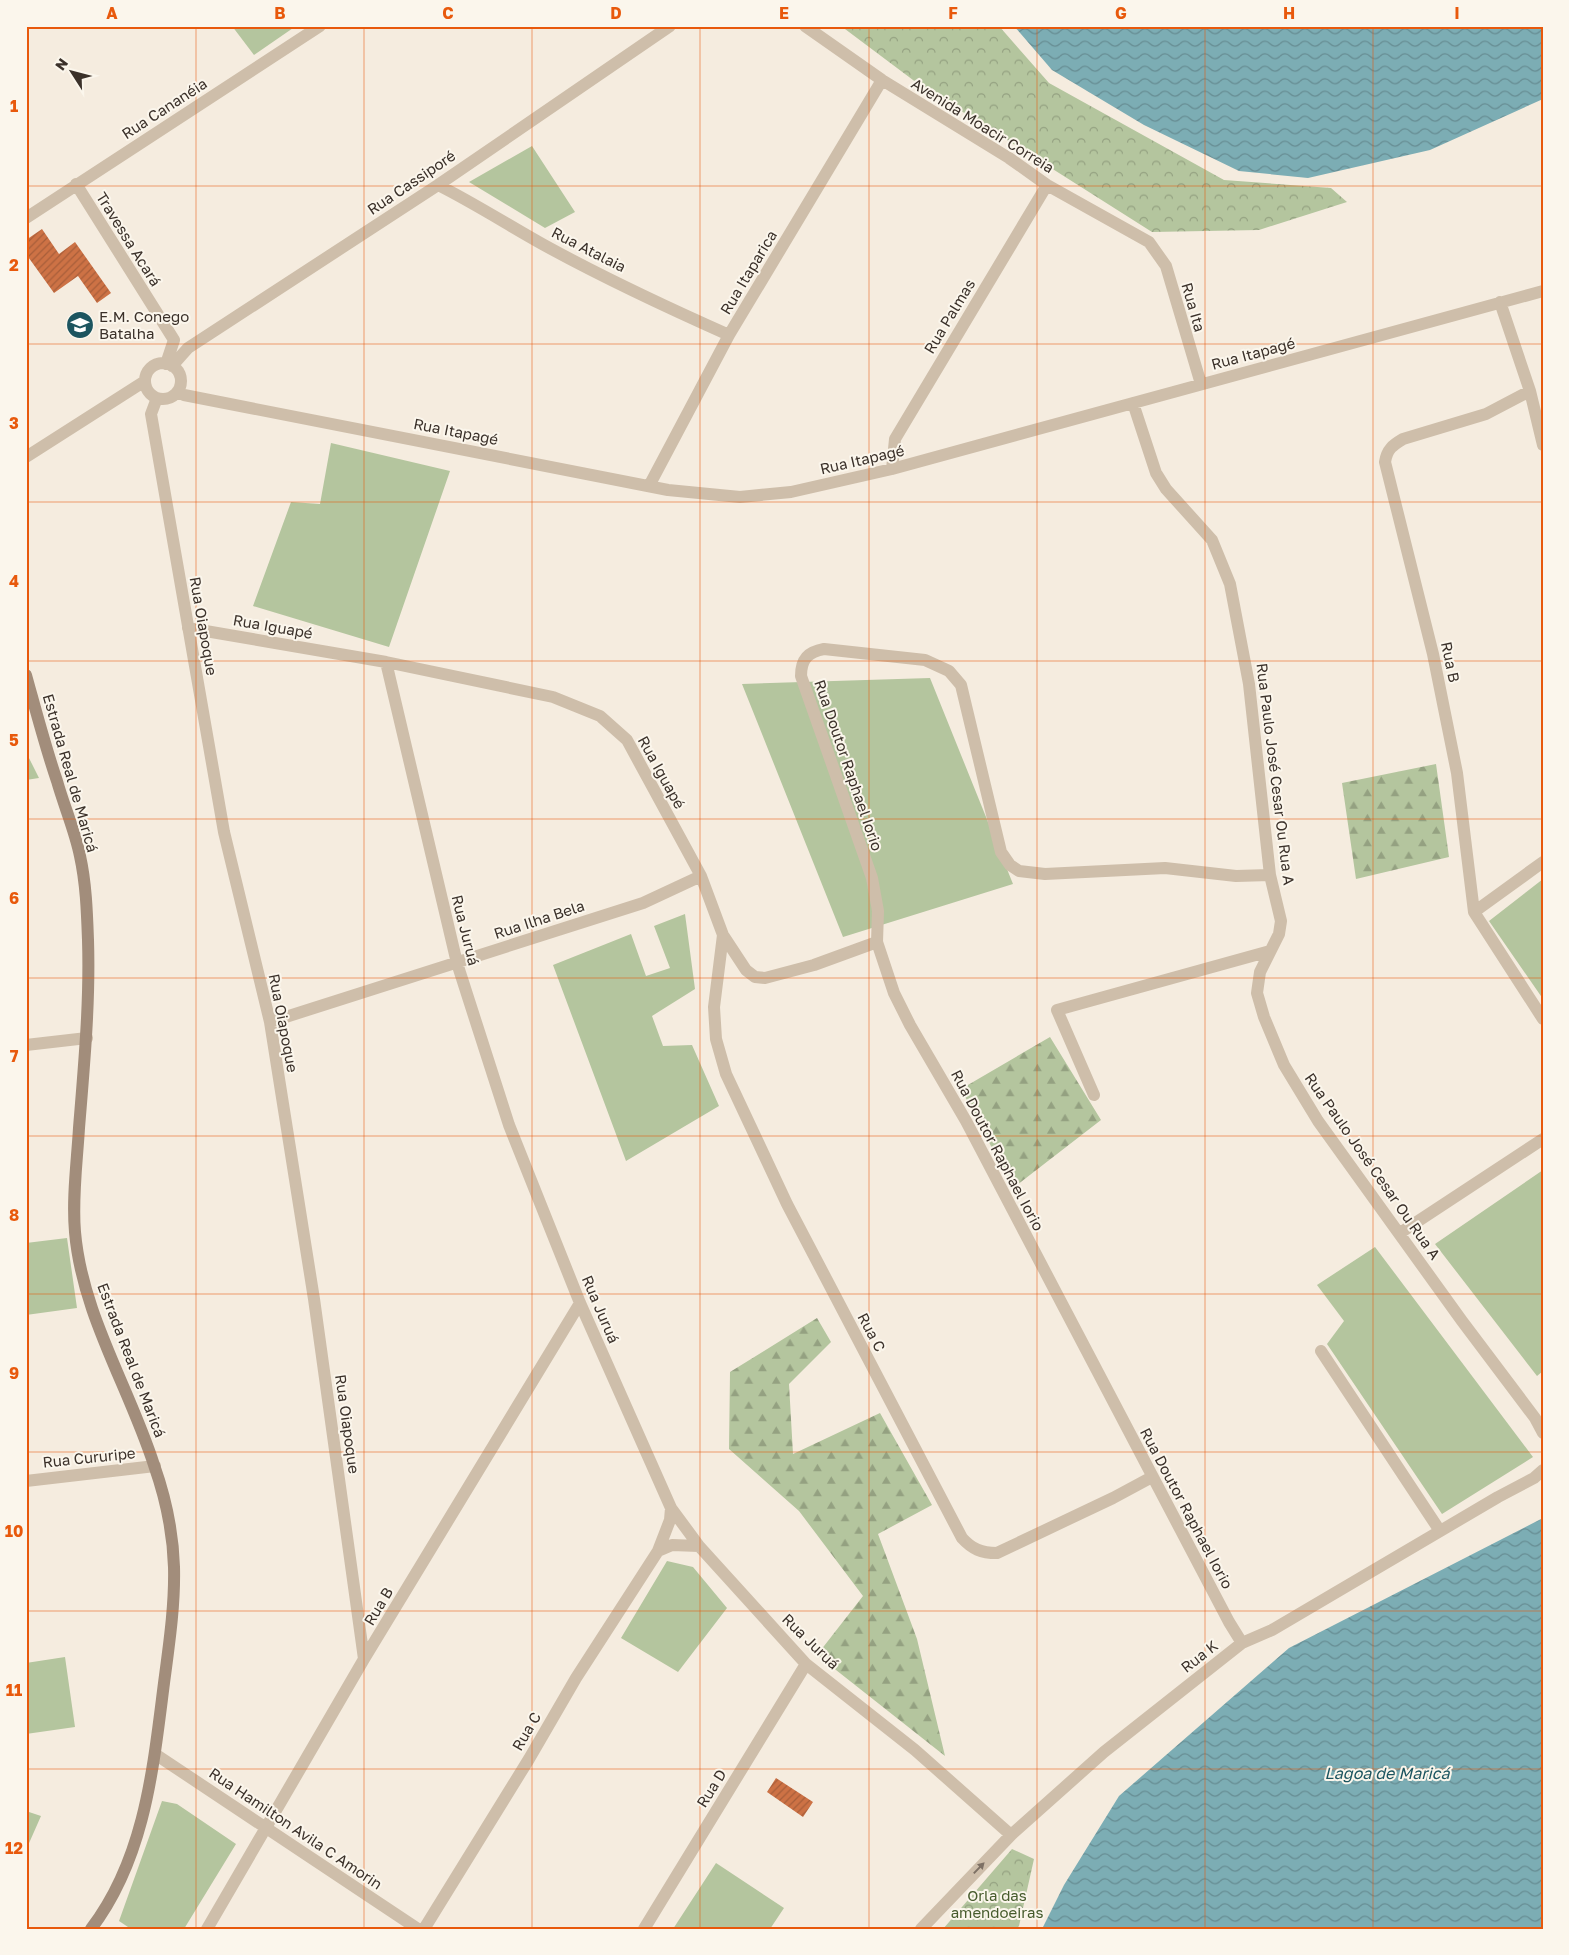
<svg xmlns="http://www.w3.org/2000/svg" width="1569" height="1955" font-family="'Golos Text',sans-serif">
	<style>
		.green { fill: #b4c59e }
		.forest { fill: url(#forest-firs) }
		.park { fill: url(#park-crowns) }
		.water { fill: url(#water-waves) }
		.building { fill: url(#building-hatch) }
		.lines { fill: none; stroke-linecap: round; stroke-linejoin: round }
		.minor { stroke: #cebeaa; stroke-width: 12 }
		.secondary { stroke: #a28d7b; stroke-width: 12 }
		.oneway { fill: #7d7064 }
		.grid { fill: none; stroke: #e8590c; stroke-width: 1; stroke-opacity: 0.55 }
		.labels { text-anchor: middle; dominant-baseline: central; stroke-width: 4; stroke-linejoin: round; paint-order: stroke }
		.street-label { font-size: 15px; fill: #3b312a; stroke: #fbf6ec }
		.poi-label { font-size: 15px; fill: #3b312a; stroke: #fbf6ec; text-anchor: start }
		.park-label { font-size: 15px; fill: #465b2c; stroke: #fbf6ec }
		.water-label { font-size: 16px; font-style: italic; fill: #1c5560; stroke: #fbf6ec }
		.neatline { fill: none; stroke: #e8590c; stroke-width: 2 }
		.grid-label { font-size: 16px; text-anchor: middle; font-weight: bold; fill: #e8590c }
	</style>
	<defs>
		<pattern id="forest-firs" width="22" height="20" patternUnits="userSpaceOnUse" patternTransform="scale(1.25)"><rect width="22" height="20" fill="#b4c59e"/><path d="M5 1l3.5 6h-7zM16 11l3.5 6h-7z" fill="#94a181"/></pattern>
		<pattern id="park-crowns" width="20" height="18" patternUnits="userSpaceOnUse" patternTransform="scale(1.25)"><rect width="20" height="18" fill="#b4c59e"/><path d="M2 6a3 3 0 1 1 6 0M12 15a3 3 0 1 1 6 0" fill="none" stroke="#94a181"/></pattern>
		<pattern id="water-waves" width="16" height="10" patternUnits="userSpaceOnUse" patternTransform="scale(1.25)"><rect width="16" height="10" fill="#7cadb4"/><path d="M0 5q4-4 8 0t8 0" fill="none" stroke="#678d93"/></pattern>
		<pattern id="building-hatch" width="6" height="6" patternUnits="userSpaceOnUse" patternTransform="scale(1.25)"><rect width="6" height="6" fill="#cd7245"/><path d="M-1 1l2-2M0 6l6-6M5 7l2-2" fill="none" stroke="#a85e3a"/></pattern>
	</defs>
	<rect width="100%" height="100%" fill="#f5ecdf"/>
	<path class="green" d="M232,26H296L254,55Z
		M532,146L575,212L545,228L469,182Z
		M331,443L450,471L389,647L253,606L291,502L320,504Z
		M930,678L1013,884L843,937L742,684Z
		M26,752L39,778L26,780Z
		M1543,879V999L1489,921Z
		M685,914L695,989L652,1016L663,1046L692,1045L719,1106L626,1161L553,965L631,934L646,976L670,968L654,926Z
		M1543,1170V1371L1537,1376L1435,1244Z
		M67,1238L77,1308L26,1315V1243Z
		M1375,1247L1533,1457L1442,1514L1327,1344L1344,1321L1317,1285Z
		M667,1561L693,1567L727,1608L678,1672L621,1638Z
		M65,1657L75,1727L26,1734V1663Z
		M162,1801L177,1804L236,1844L184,1929H131L119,1921Z
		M26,1811L41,1816L26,1850Z
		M716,1863L784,1908L770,1929H673Z"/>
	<path class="forest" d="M1436,764L1449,857L1356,879L1342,783Z
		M1050,1037L1101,1120L1013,1188L961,1089Z
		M817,1318L831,1342L789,1384L793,1454L880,1413L932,1505L878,1534L917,1639L945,1756L817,1655L863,1596L799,1511L729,1449L730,1372Z"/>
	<path class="park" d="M841,26H999L1049,83L1224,180L1331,188L1347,202L1259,230L1152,232L917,83Z
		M1012,1849L1034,1859L1019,1926L1016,1929H943Z"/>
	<path class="water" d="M1014,26H1543V99L1430,150L1308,178L1239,171L1144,125L1052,70Z
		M1543,1518V1929H1042L1064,1885L1119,1796L1289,1648Z"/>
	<path class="building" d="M42,229L59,254L75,242L111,293L97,303L78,276L54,293L26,254V240Z
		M776,1778L813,1802L803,1817L767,1792Z"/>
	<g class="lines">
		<path class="minor" d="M805,26L882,80L1009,158L1047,185L1149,242L1166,266L1201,384
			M76,184L174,340L166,364
			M438,185C474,203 508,225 544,245C604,278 666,307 729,335
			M26,218L320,26
			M1500,302L1530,391L1543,445
			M145 381a18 18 0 1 1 36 0a18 18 0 1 1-36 0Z
			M172,366L188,348L438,185L670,26
			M1530,391L1486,414L1403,439C1393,445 1387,449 1385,462L1433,654L1457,773L1474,912L1543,1019
			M177,392L184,395L668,490L740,497L791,492L892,469L1543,291
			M157,398L151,414L224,832L270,1022L314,1299L364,1659
			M1133,403L1156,473L1166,489L1212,540L1230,584L1249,684L1270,875L1281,921L1279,934L1260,972L1257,993L1264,1017L1284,1065L1318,1121L1462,1321L1535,1418L1543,1433
			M26,457L145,381
			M892,469L895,439L1047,185
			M649,486L729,335L882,80
			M188,628L386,662L553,697L600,716L627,740L701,876L723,935L746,970L755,977L765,978L814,965L877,942
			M386,662L457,963L509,1125L580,1303L671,1508L699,1546L806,1664L915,1750L1011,1835
			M1474,912L1543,862
			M723,935L714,1007L716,1039L726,1074L787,1204L962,1538C972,1549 981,1553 997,1553L1113,1498L1152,1477
			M270,1022L643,903L701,876
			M26,1045L87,1038
			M1094,1095L1057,1010L1270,951
			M1400,1233L1543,1139
			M1321,1351L1440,1531
			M26,1481L155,1466
			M658,1551L672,1545L699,1546
			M1242,1643L1229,1622L966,1121L910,1025L894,993L877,942L878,911L872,878L801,676C801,659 808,652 824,649L925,660L949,671L961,685L1001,852L1010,865L1019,871L1045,874L1165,868L1236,876L1270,875
			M155,1754L418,1929
			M207,1929L364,1659L580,1303
			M424,1929L529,1759L576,1678L658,1551L670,1520L671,1508
			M644,1929L806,1664
			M921,1929L1011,1835L1104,1752L1242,1643L1272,1630L1498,1497L1534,1478L1543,1470"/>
		<path class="secondary" d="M26,675C36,711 45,746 57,781C64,806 75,831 80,856C86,883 87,912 88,940C90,1003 84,1066 79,1128C77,1162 72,1198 75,1232C82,1314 129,1387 154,1465C165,1496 173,1534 174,1567C175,1605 169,1645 164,1683C153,1769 145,1858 91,1929"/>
	</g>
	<defs><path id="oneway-solid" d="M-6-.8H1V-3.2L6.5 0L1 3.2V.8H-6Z" transform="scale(1.25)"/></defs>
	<use class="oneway" href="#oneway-solid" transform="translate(979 1868) rotate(-46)"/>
	<path class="grid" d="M196,26V1929M364,26V1929M532,26V1929M700,26V1929M869,26V1929M1037,26V1929M1205,26V1929M1373,26V1929M26,186H1543M26,344H1543M26,502H1543M26,661H1543M26,819H1543M26,978H1543M26,1136H1543M26,1294H1543M26,1452H1543M26,1611H1543M26,1769H1543"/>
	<defs>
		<g id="school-disc" transform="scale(1.4375)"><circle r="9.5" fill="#1c5560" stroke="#fbf6ec"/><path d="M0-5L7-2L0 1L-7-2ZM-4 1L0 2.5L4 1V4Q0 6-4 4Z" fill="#fff"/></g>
	</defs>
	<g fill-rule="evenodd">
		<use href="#school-disc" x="80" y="325"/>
	</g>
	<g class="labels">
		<g class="street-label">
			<text transform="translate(164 108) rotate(-33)">Rua Cananéia</text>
			<text transform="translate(983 125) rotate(32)">Avenida Moacir Correia</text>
			<text transform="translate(411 182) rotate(-34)">Rua Cassiporé</text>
			<text transform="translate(129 239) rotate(58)">Travessa Acará</text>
			<text transform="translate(589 249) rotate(27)">Rua Atalaia</text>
			<text transform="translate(748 272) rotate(-59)">Rua Itaparica</text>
			<text transform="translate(1194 307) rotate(74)">Rua Ita</text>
			<text transform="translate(949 316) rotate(-59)">Rua Palmas</text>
			<text transform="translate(1253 353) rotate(-15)">Rua Itapagé</text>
			<text transform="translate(456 431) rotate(11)">Rua Itapagé</text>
			<text transform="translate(862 459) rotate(-13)">Rua Itapagé</text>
			<text transform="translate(204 626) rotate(80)">Rua Oiapoque</text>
			<text transform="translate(273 626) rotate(10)">Rua Iguapé</text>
			<text transform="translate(1451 662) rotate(78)">Rua B</text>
			<text transform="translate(849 765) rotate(71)">Rua Doutor Raphael Iorio</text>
			<text transform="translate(662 772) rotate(61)">Rua Iguapé</text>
			<text transform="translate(71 773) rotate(74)">Estrada Real de Maricá</text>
			<text transform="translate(1276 774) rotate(83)">Rua Paulo José Cesar Ou Rua A</text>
			<text transform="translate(539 919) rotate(-18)">Rua Ilha Bela</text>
			<text transform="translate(466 930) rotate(76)">Rua Juruá</text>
			<text transform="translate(284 1023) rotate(79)">Rua Oiapoque</text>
			<text transform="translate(998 1150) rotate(62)">Rua Doutor Raphael Iorio</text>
			<text transform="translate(1373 1166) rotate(55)">Rua Paulo José Cesar Ou Rua A</text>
			<text transform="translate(601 1309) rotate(67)">Rua Juruá</text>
			<text transform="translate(872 1332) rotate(62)">Rua C</text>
			<text transform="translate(132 1360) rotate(69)">Estrada Real de Maricá</text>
			<text transform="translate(348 1424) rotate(82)">Rua Oiapoque</text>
			<text transform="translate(89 1457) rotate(-6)">Rua Cururipe</text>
			<text transform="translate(1187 1508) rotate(62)">Rua Doutor Raphael Iorio</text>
			<text transform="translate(378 1606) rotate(-59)">Rua B</text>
			<text transform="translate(811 1641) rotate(44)">Rua Juruá</text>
			<text transform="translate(1199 1656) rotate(-38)">Rua K</text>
			<text transform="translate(526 1731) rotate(-60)">Rua C</text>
			<text transform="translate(711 1788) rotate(-58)">Rua D</text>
			<text transform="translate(296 1828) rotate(34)">Rua Hamilton Avila C Amorin</text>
		</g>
		<g class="poi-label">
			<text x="99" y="316">E.M. Conego<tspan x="99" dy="17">Batalha</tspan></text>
		</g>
		<g class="park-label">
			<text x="997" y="1895">Orla das<tspan x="997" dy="17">amendoeiras</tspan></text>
		</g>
		<g class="water-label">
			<text x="1387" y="1773">Lagoa de Maricá</text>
		</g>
	</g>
	<rect width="1569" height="1955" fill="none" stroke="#fbf6ec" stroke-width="55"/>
	<g transform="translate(72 72) rotate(306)" stroke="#fbf6ec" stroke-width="4" paint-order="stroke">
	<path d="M0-4L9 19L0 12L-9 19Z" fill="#3b312a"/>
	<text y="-8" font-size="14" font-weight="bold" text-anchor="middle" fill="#3b312a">N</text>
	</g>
	<rect x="28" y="28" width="1514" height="1900" class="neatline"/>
	<g class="grid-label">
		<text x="112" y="19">A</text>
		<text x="280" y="19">B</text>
		<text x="448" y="19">C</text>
		<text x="616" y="19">D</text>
		<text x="784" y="19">E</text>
		<text x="953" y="19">F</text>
		<text x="1121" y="19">G</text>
		<text x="1289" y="19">H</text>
		<text x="1457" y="19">I</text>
		<text x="14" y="112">1</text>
		<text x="14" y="271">2</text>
		<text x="14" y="429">3</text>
		<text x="14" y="587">4</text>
		<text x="14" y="746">5</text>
		<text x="14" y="904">6</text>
		<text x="14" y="1062">7</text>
		<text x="14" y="1221">8</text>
		<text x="14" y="1379">9</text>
		<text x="14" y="1537">10</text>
		<text x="14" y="1696">11</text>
		<text x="14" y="1854">12</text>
	</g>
</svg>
